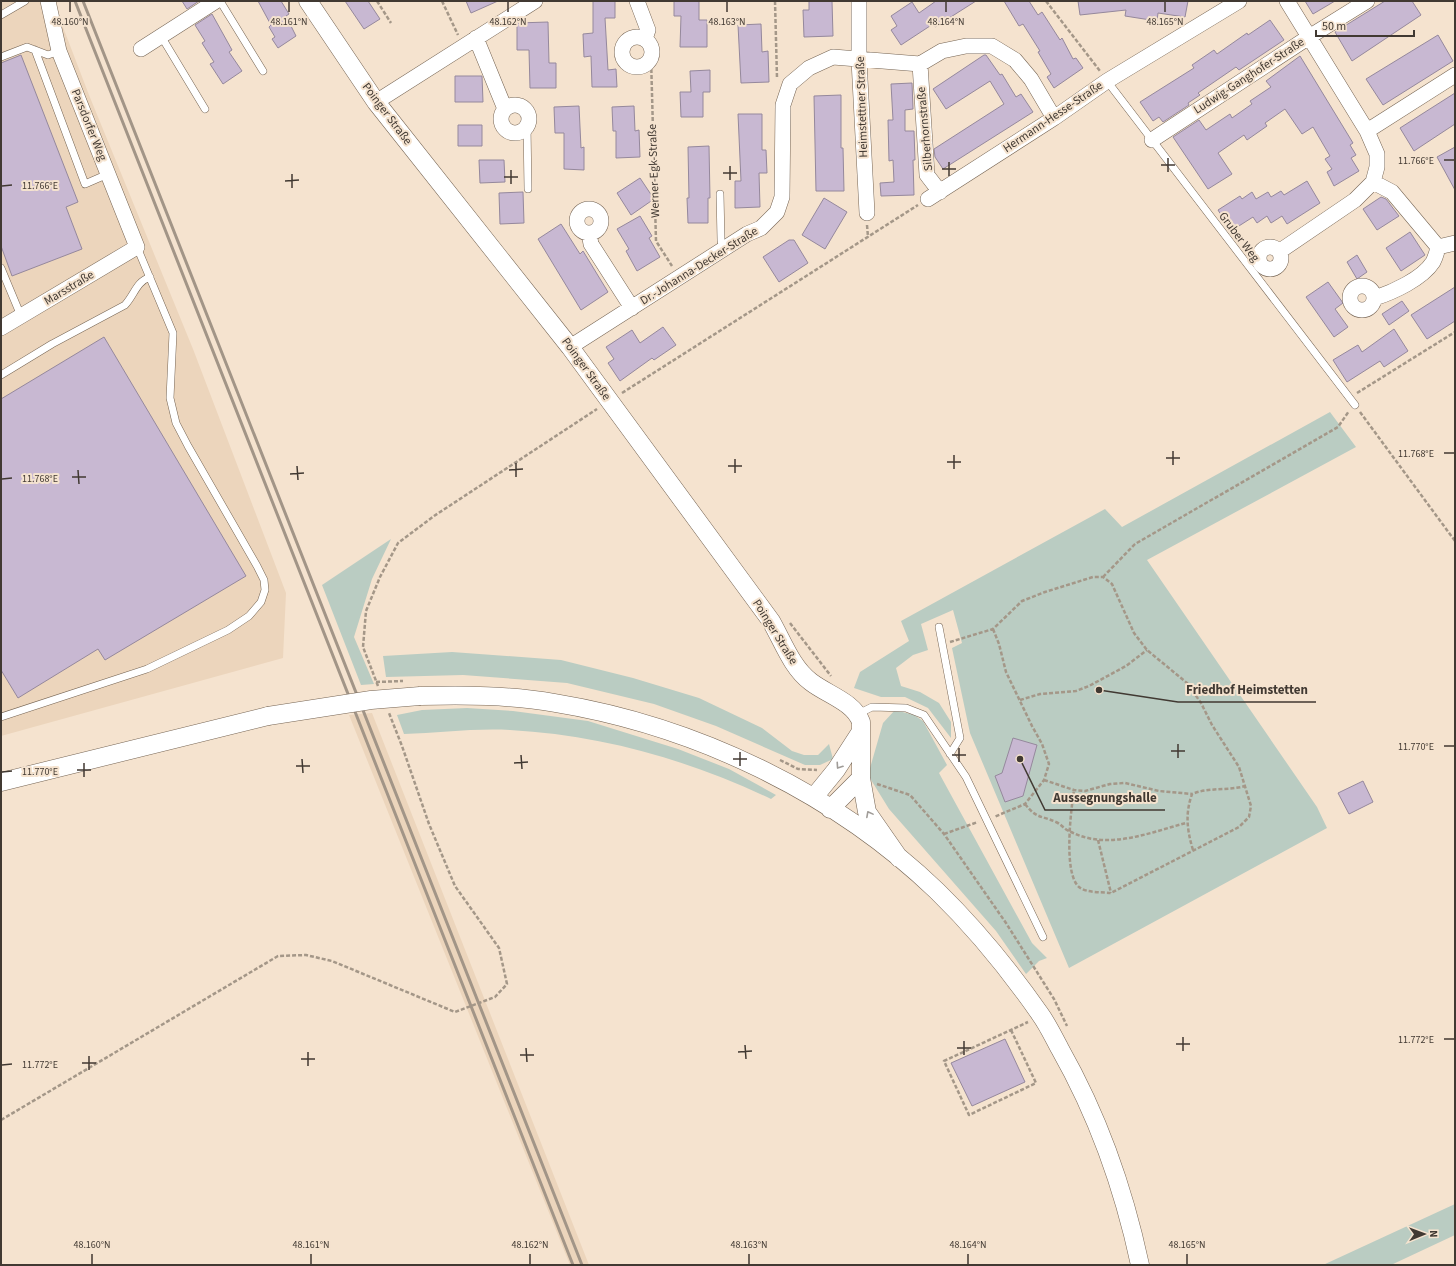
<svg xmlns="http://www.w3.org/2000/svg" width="1456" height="1266" font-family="'Source Sans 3',sans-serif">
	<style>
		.built { fill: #ecd5bc }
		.green { fill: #baccc2 }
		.building { fill: #c8b8d2; stroke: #95889c }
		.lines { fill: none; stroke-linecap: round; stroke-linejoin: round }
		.service-casing { stroke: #766554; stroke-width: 8 }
		.minor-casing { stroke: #766554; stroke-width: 16 }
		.tertiary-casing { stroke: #766554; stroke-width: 19 }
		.path { stroke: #a49788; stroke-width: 2.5; stroke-dasharray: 4 2; stroke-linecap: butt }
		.service { stroke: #fff; stroke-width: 7 }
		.minor { stroke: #fff; stroke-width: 15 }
		.tertiary { stroke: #fff; stroke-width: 18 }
		.rail { stroke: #a29587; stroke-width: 3 }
		.tertiary-bridge-casing { stroke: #766554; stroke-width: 19; stroke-linecap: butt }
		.tertiary-bridge { stroke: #fff; stroke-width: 18 }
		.oneway { stroke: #a09c98 }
		.ticks { fill: none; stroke: #413932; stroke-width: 1.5 }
		.labels { text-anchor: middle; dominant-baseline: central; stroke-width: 4; stroke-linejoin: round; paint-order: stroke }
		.street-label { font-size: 12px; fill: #413932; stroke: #f5e3cf }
		.ticks-label { font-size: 10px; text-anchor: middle; fill: #413932; stroke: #f5e3cf; stroke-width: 4; stroke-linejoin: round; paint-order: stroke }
		.leader { fill: none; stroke: #413932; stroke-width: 1.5 }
		.callout-dot { fill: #413932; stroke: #f5e3cf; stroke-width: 1.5 }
		.callout-label { font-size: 13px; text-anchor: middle; font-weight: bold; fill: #413932; stroke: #f5e3cf; stroke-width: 4; stroke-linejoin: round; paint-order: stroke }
	</style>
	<rect width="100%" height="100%" fill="#f5e3cf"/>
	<path class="built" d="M1,1H53L89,95L193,349L286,593L283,658L1,736Z
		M372,713L589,1265H570L349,715Z"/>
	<path class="green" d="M1330,412L1356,447L1147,560L1317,807L1327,828L1069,968L970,733L952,648L962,643L953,610L921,624L928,650L913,655L896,668L901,686L920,692L939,703L951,722V738L928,708L905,697H881L854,688L860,672L909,641L901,621L1105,509L1122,527Z
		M391,539L372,579L354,637L374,684L361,685L322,585Z
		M452,652L561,660L633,678L699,698L762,728L792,751L804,755H818L829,744L833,759L820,765H805L716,726L654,704L567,683L463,675L386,677L383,656Z
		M467,708L513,711L588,721L678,749L729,769L776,795L771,799C689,760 602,735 510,730C475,728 438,733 404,734L397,715L422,710Z
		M895,710L914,715L923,721L947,765L939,773L1032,943L1047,958L1039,961L1026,974L996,931L889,809L868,775L883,723Z
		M1455,1204V1235L1391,1265H1323Z"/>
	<path class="building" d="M182,1H199L187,9Z
		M258,1H281L289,14L286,16L296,36L278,48L272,39L275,37L269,27L271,25Z
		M345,1H368L380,19L364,29Z
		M466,1H498L471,13Z
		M593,1H615V18H605L608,70L616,69L617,87H592L591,56L584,57L583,34L593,33Z
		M674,1H699V20H707V47H680L681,16H674Z
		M809,1H832L833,36L804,37L803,10H809Z
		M936,1H976L935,27L933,24L901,45L891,30L897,26L891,16L912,2L919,13Z
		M1004,1H1029L1038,15L1042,12L1060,40L1062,38L1073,59L1076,58L1083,68L1054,88L1047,77L1051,74L1038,52L1040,51L1023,24L1019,26Z
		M1078,1H1188L1185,17L1158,13L1157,21L1125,16L1126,10L1080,15Z
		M1305,1H1335L1313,14Z
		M1385,1H1412L1421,15L1352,61L1335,32Z
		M212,14L232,50L229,52L242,71L223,84L210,64L214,62L202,43L205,41L195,25Z
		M1270,20L1284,40L1239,70L1236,67L1198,93L1200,95L1188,103L1189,105L1163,122L1159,117L1153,121L1140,102L1194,68L1192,65L1214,50L1217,54L1247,33L1248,35Z
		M548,22L549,63H556V88H530L529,50H517V23Z
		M761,24L762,52L768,51L769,82L741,83L738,25Z
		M1438,35L1453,61L1383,105L1366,79Z
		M21,55L78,202L66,207L82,249L12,276L1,246V63Z
		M984,55H986L1000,75L1002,74L1016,97L1021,94L1033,112L943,169L935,157L934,149L1004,104L990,81L946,109L933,89Z
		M1300,56L1353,143L1350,145L1356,155L1351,158L1359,171L1334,186L1327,172L1332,169L1325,159L1330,156L1313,127L1302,134L1285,109L1265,123L1267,126L1247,140L1244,135L1218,153L1232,174L1208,189L1173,137L1199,120L1206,130L1230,114L1232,118L1252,104L1250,101L1271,87L1266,81Z
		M710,70V92H703V117H681L680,92H691L690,71Z
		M455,76H482L483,102H455Z
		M912,83L913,109L905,110V131H914L915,160H913L914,195L881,196L880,183L894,182L893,160L889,161L888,120H893L891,84Z
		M1455,93V124L1414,151L1400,128Z
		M841,95V148H843L844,191H816L814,96Z
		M579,106L581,148L584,147V170L564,169V133H555L554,107Z
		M634,106L635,131L639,130L640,157L616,158V131H613L612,107Z
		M738,114H762V150H766L767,173H759L760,207L735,208V181H741Z
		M458,125H482V146H458Z
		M709,146L710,198H708V223H688L687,198H689L688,147Z
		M1455,147V190L1437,157Z
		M479,160H504L505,182L480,183Z
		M640,178L654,199L631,215L617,193Z
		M1307,181L1320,203L1287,224L1282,216L1271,223L1267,216L1257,223L1253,217L1231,231L1218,210L1240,196L1242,199L1252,192L1256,199L1268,192L1271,197L1281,191L1284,195Z
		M523,192L524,223L500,224L499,193Z
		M1381,197L1386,199L1399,216L1377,230L1363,209Z
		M824,198L847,212L825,249L802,235Z
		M640,216L652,236L649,238L660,257L637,271L626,251L629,249L617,229Z
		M561,224L580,254L583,251L608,292L581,310L538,239Z
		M1410,232L1425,255L1401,271L1386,248Z
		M789,240H794L808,263L779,282L763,257Z
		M1357,255L1367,272L1357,279L1347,262Z
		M1328,282L1343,303L1335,309L1348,327L1334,337L1306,297Z
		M1455,287V321L1427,339L1411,315Z
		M1402,301L1409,311L1389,325L1382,314Z
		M663,327L676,345L654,360L652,358L620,381L608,363L614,359L606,347L632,330L640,343Z
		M1394,329L1408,351L1384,367L1380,361L1347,382L1333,360L1358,345L1362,352Z
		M104,337L246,576L105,660L98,649L18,698L1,670V399Z
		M1013,738L1037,745L1023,796L1005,802L995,776L1002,773Z
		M1363,781L1373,802L1349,814L1338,793Z
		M1005,1039L1025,1082L972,1106L951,1063Z"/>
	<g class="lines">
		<g class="service-casing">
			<path id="service" d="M220,1L263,71
				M1,15L25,1
				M161,36L205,109
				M35,50L85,184L108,174
				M1,57L27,47L48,55L59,51
				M1107,81L1355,405
				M527,126L528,189
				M720,194L721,240L723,250
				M1,268L21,316
				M1,375L52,344L125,305C135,294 136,282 150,277
				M939,627L960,738L950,754
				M858,714L872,707L906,708L924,715L966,777L1043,937
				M1,717L147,669L228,630L249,616L261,602L265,590L264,580L257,566L188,446L176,423L170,398L173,333L137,247"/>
		</g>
		<g class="minor-casing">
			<path id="minor" d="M637,1L648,30L645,39
				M859,1V60L867,213
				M622 52a15 15 0 1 1 30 0a15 15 0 1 1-30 0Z
				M476,38L505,109
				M141,49L216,1
				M920,64L927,175L940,192
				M376,102L535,1
				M501 119a14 14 0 1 1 28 0a14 14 0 1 1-28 0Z
				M1367,131L1455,75
				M1152,140L1309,37L1367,1
				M1373,182L1392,192L1438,247
				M928,199L1054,118L1107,81L1239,1
				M577 221a12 12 0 1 1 24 0a12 12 0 1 1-24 0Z
				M589,233L591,244L632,308
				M1259 258a11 11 0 1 1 22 0a11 11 0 1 1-22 0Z
				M1438,247L1455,243
				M1280,251L1355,200L1373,182L1377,167V154L1367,131L1287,1
				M1350 298a12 12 0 1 1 24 0a12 12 0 1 1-24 0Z
				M1375,298C1393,292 1422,279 1433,262C1435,258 1437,252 1438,247
				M1,328L137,247L59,51L48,1
				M570,347L747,234L761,228L777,212L782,197L783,105L790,84L809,68L833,57L920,64L942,51L966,46H992L1015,60L1031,79L1054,118"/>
		</g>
		<g class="tertiary-casing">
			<path id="tertiary" d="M308,1L376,102L570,347L771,621C783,642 792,668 811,682C828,695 854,702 861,722V778L867,812L899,858
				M420,696C465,695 510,695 555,703C695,726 834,792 937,891C975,928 1010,971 1040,1014C1048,1025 1054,1038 1060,1049C1098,1116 1124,1190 1140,1265
				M1,782L268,716
				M814,797L836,770L860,733
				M830,809L861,778"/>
		</g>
		<path class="path" d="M377,1L391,23
			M442,1L458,35
			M775,1L777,78
			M1046,1L1100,71
			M651,57L656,241L672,266
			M867,225L868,237
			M622,393L918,205
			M1357,393L1455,332
			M1360,412L1455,541
			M1103,577L1135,544L1338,427L1349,411
			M790,623L831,676
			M993,629L999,644L1006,672L1032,726L1042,744L1049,764L1044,780L1025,804L994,817
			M950,642L993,629L1022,601L1045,592L1093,577H1103L1112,584L1134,633L1147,650L1187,683L1201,703L1212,725L1239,767L1251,806L1249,817L1239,827L1111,893C1102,892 1086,893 1079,887C1063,873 1071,810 1074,790
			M376,682L403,681
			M378,686L363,647L366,611L380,577L398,543L434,516L597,409
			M1020,700L1040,694L1076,691L1089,686L1126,666L1147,650
			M780,760L798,769L817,770
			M1044,780L1074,790L1085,791L1110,784L1125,783L1159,791L1192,794
			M877,784L910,795L944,834L1006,923L1054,999L1067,1026
			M1025,804C1037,819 1040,815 1056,822C1061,824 1064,829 1069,831C1107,851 1148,833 1186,823
			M944,834L978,822
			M1098,840L1111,893
			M1193,850C1187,830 1185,814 1192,794C1209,787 1228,791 1245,786
			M1011,1030L1036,1083L969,1115L944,1061L1028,1022
			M1,1120L278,956L306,955L332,961L455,1012L495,997L507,984L499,948L455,886L429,824L402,746L389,713"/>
		<use href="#service" class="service"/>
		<use href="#minor" class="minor"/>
		<use href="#tertiary" class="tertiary"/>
		<path class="rail" d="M75,1L573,1265
			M83,1L582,1265"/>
		<g class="tertiary-bridge-casing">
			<path id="tertiary-bridge" d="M268,716L371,700L420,696"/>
		</g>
		<use href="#tertiary-bridge" class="tertiary-bridge"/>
	</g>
	<defs><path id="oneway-chevron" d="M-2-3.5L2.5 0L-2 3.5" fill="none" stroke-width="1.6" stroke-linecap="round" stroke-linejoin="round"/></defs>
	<g class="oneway">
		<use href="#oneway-chevron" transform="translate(839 766) rotate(124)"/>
		<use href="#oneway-chevron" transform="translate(869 814) rotate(-118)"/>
	</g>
	<path class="ticks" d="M70,2V12M289,2V12M508,2V12M727,2V12M946,2V12M1165,2V12M1168,158V172M1444,160H1454M949,162V176M1161,165H1175M730,166V180M942,169H956M511,170V184M723,173H737M292,174V188M504,177H518M285,181L299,180M2,186L12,185M1173,451V465M1444,453H1454M954,455V469M1166,458H1180M735,459V473M947,462H961M516,463V477M297,466L298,480M728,466H742M78,470L79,484M509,470L523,469M290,474L304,473M72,477H86M2,479L12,478M1178,744V758M1444,746H1454M959,748V762M1171,751H1185M740,752V766M521,755L522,769M952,755H966M302,759L303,773M733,759H747M84,763V777M514,763L528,762M296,766H310M77,770H91M2,772L12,771M1183,1037V1051M1444,1039H1454M964,1041V1055M1176,1044H1190M745,1045L746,1059M526,1048L527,1062M957,1048H971M308,1052V1066M738,1052L752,1051M520,1055H534M89,1056V1070M301,1059H315M82,1063H96M2,1065L12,1064M92,1254V1264M311,1254V1264M530,1254V1264M749,1254V1264M968,1254V1264M1187,1254V1264"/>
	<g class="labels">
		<g class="street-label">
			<text transform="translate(1249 76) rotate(-33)">Ludwig-Ganghofer-Straße</text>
			<text transform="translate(862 107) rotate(-92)">Heimstettner Straße</text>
			<text transform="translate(387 114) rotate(53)">Poinger Straße</text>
			<text transform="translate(1053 117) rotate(-34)">Hermann-Hesse-Straße</text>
			<text transform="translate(89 125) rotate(68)">Parsdorfer Weg</text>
			<text transform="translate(925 129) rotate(-95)">Silberhornstraße</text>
			<text transform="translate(654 171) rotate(-92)">Werner-Egk-Straße</text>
			<text transform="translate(1239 237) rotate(53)">Gruber Weg</text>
			<text transform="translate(699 266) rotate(-32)">Dr.-Johanna-Decker-Straße</text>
			<text transform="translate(69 288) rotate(-31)">Marsstraße</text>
			<text transform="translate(586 369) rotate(54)">Poinger Straße</text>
			<text transform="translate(775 632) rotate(58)">Poinger Straße</text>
		</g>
	</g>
	<g class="ticks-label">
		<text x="70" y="25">48.160°N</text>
		<text x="289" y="25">48.161°N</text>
		<text x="508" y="25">48.162°N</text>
		<text x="727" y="25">48.163°N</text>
		<text x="946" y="25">48.164°N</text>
		<text x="1165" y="25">48.165°N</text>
		<text x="1416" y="164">11.766°E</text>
		<text x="40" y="189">11.766°E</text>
		<text x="1416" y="457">11.768°E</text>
		<text x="40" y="482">11.768°E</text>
		<text x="1416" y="750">11.770°E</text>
		<text x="40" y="775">11.770°E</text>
		<text x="1416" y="1043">11.772°E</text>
		<text x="40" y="1068">11.772°E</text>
		<text x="92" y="1248">48.160°N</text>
		<text x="311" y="1248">48.161°N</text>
		<text x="530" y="1248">48.162°N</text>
		<text x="749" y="1248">48.163°N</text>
		<text x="968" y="1248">48.164°N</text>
		<text x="1187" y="1248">48.165°N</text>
	</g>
	<path class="leader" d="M1099 690L1178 702H1316M1020 759L1045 810H1165"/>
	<g class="callout-dot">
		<circle cx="1099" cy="690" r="4"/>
		<circle cx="1020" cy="759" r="4"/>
	</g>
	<g class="callout-label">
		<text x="1247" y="694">Friedhof Heimstetten</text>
		<text x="1105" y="802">Aussegnungshalle</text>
	</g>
	<rect width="1456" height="1266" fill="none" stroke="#413932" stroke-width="4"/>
	<g transform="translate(1424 1234) rotate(89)" stroke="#f5e3cf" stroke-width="3" paint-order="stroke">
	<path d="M0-3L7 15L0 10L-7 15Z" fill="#413932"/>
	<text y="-6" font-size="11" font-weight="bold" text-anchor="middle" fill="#413932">N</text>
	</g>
	<path d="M1316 30v6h98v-6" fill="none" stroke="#413932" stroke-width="2"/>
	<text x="1322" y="30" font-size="12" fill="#413932" stroke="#f5e3cf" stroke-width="3" paint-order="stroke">50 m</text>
</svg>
